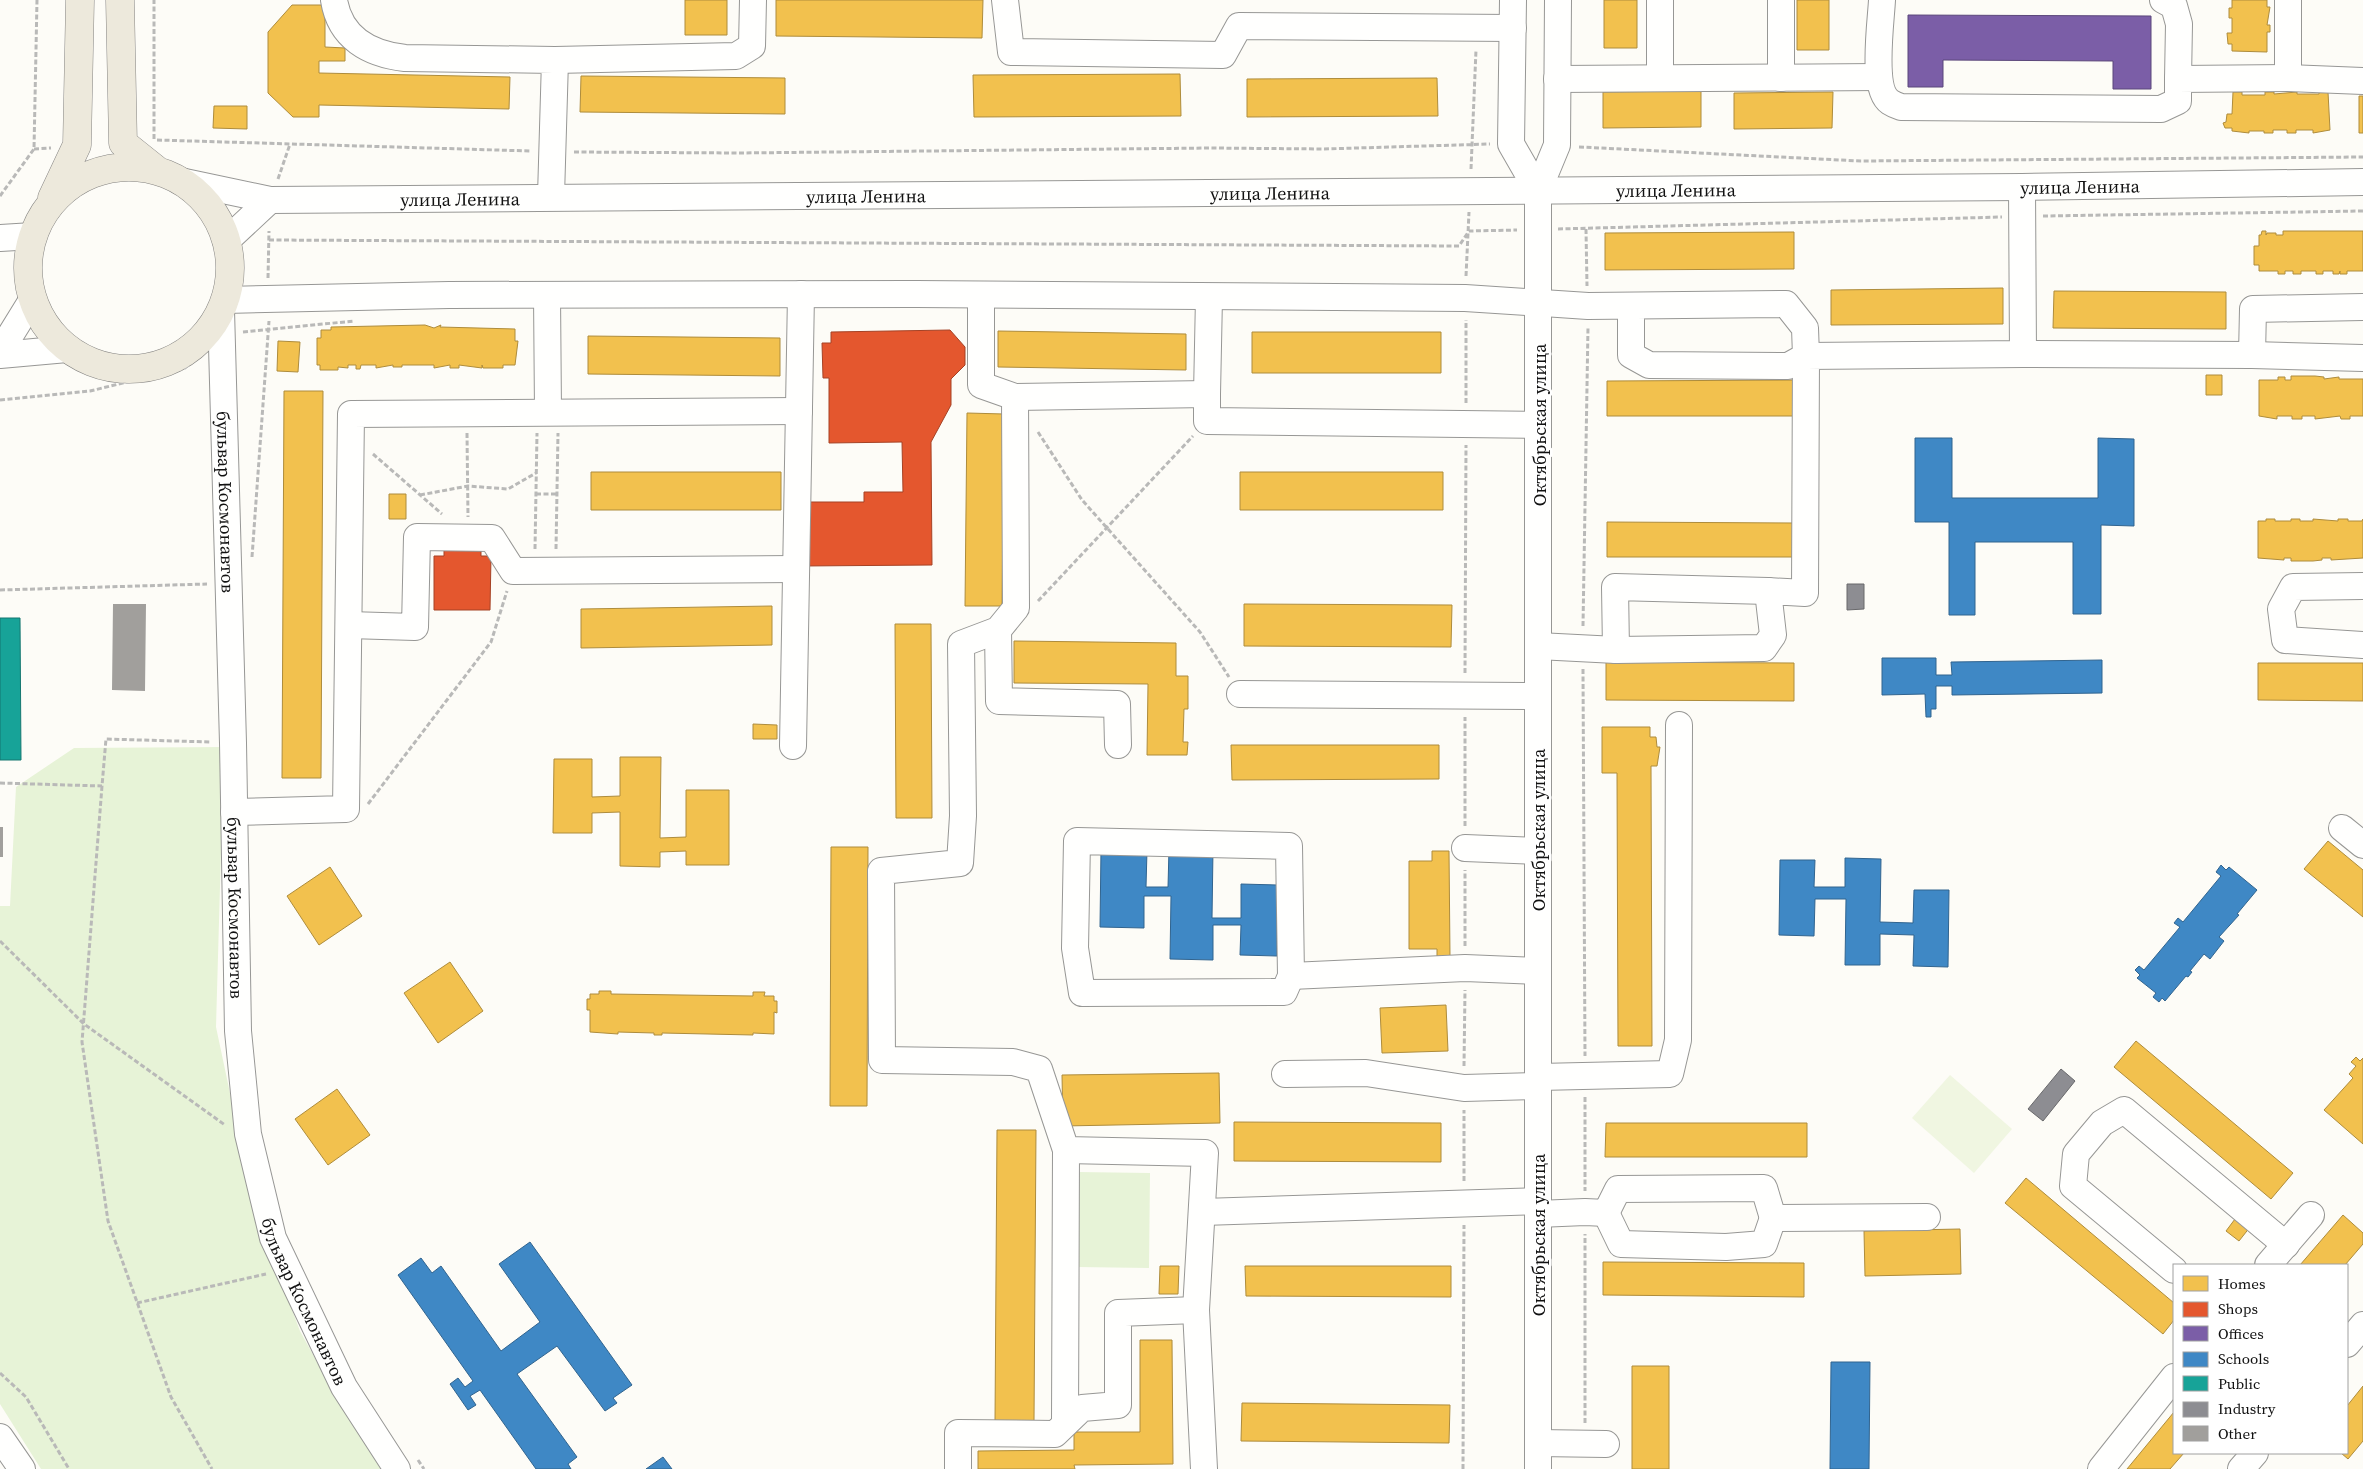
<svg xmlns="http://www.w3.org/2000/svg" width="2363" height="1469" font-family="'Source Serif 4',serif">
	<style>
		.green { fill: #e7f3d7 }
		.pitch { fill: #f0f6e1 }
		.homes { fill: #f2c14e; stroke: #ae8c3c }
		.shops { fill: #e4572e; stroke: #a54225 }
		.offices { fill: #7b5ea7; stroke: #5b477a }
		.schools { fill: #3f88c5; stroke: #31648f }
		.public { fill: #17a398; stroke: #157770 }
		.industry { fill: #8d8d92; stroke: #68686b }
		.building { fill: #a19f9c }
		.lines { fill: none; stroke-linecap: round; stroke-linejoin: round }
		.minor-casing { stroke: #979795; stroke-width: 28 }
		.major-casing { stroke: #858482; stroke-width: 29 }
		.path { stroke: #b9b9b8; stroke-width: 3; stroke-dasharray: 5 2.5; stroke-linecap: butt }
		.minor { stroke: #fffffe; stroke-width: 26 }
		.major { stroke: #ede9dc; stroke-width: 28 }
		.labels { text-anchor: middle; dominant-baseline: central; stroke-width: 5; stroke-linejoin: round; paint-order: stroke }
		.street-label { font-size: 18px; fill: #111; stroke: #fff }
	</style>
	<rect width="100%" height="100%" fill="#fdfcf7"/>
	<path class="green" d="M224,747L216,1027L255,1211L300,1331L348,1418L383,1469H41L0,1404V906H10L16,787L74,748Z
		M1078,1172L1150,1173L1149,1268L1077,1267Z"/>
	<path class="pitch" d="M1950,1075L2012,1129L1974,1173L1912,1118Z"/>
	<path class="homes" d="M685,0H727V35H685Z
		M776,0H983L982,38L776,36Z
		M1604,0H1637V48H1604Z
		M1797,0H1829V50H1797Z
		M2232,0H2267V7H2270L2267,25H2270V32H2267V52L2232,51V44H2228L2227,33H2232V18H2229V8H2232Z
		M292,5H325V47L345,48V61H319V73L510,77L509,109L319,105V117H293L268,93V32Z
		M1180,74L1181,116L974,117L973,75Z
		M581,76L785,78V114L580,112Z
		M1437,78L1438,116L1247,117V79Z
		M1701,91V127L1603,128V92Z
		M1833,92L1832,128L1734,129V93Z
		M2233,92H2242V95H2265V92H2274V94L2297,92V94H2319V92H2328L2330,130L2313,133V130H2296V133H2287V130H2273V133H2264V131H2249V133L2232,131V128H2225L2223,123L2226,122L2227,114H2232Z
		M2359,96H2363V133H2359Z
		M214,106H247V129L213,128Z
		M2262,231H2266V235L2267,233H2276V235H2283V231H2363V271H2347V274H2340V271L2339,274H2333V271H2323V274H2316V271H2301V274H2293V271H2285V274H2278V271H2259V265H2254V246H2259V235H2261Z
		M1794,232V269L1605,270V233Z
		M2003,288V324L1831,325V290Z
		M2054,291L2226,292V329L2053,328Z
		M425,325L434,328L441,325L440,327L515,329V341H518L515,365H503V368H483L482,365V368L459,365V368H450V365L434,368V365H402V367H393V365L376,368V365H361L360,369H356V365H348V368L338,367V370H320V365H317V338H321V330H331V327Z
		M998,331L1186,334V370L998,367Z
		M1252,332H1441V373H1252Z
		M588,336L780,338V376L588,374Z
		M278,341L300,342L298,372L277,371Z
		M2206,375H2222V395H2206Z
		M2291,376H2315L2324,377V379L2339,377V379H2363V416H2350V419H2341L2340,416L2315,419V416H2302V419H2292V416H2277V419L2259,416V380H2278V377H2285V380H2291Z
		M1797,380V416H1607V381Z
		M284,391H323L321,778H282Z
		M967,413L1004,414L1002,606H965Z
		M591,472H781V510H591Z
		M1240,472H1443V510H1240Z
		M389,494H406V519H389Z
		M2266,519H2275V521H2291V519H2300V521H2313V519L2338,521V519H2348V521H2362L2363,519V558L2331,560V558H2322V560L2313,561H2291V558H2284V560L2258,558V521H2266Z
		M1607,522L1795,523V557H1607Z
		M1244,604L1452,605L1451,647L1244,646Z
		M772,606V645L581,648V609Z
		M895,624H931L932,818H896Z
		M1014,641L1176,643V676H1188V709H1184L1183,742H1188L1187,755H1147L1148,684L1014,683Z
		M1606,662L1794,663V701L1606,700Z
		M2258,663H2363V701L2258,700Z
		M753,724L777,725V739H753Z
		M1602,727H1650V737H1656L1657,747H1660L1657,766H1651L1652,1046H1618L1617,773H1602Z
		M1231,745H1439V779L1232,780Z
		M620,757H661L660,838L686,837V790H729V865H686V851L660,852V867L620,866V812L592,813V833H553L554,759H592V797L620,796Z
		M2328,841L2363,870V917L2304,869Z
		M831,847H868L867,1106H830Z
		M1432,851H1449L1450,957H1437V949H1409V861H1432Z
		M330,867L362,916L319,945L287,896Z
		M450,962L483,1011L438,1043L404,993Z
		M599,991H611V994L753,996V992H765L764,996H774V1001H777V1013L774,1012V1034L753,1033V1035L662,1033V1035H654V1033L618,1032V1034L590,1032V1010H587V999H590V994H599Z
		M1446,1005L1448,1051L1382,1053L1380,1008Z
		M2136,1041L2293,1173L2271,1199L2114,1067Z
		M2356,1057L2360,1061L2363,1058V1144L2324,1110L2353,1078L2349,1074L2356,1066L2351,1062Z
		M1219,1073L1220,1123L1063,1126L1062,1075Z
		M337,1089L370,1135L328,1165L295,1119Z
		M1234,1122L1441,1123V1162L1234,1161Z
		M1606,1123H1807V1157H1605Z
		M997,1130H1036L1034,1421H995Z
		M2026,1178L2174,1303V1320L2163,1334L2005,1203Z
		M2241,1211L2254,1222L2239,1241L2226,1231Z
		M2343,1215L2363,1233V1244L2345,1265H2300Z
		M1960,1229L1961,1274L1865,1276L1864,1231Z
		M1603,1262L1804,1263V1297L1603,1295Z
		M1160,1266H1179L1178,1294H1159Z
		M1245,1266H1451V1297L1246,1296Z
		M1140,1340H1172L1173,1464L1074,1465L1075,1469H978V1451L1074,1450V1432H1140Z
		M1632,1366H1669V1469H1632Z
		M2363,1386V1441L2348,1459L2341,1453H2347V1406Z
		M1242,1403L1450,1405L1449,1443L1241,1441Z
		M2174,1412V1453H2184L2170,1469H2127Z"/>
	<path class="shops" d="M950,330L965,347V365L951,379V405L931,442L932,565L801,566V502H864V492H903L902,442L829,443V378H823L822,343H831V332Z
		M444,548H481V556H491L490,610H434V556H444Z"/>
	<path class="offices" d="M1908,15L2151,16V89H2113V61L1943,60V87H1908Z"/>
	<path class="schools" d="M1915,438H1952V498H2098V438L2134,439V526L2101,525V614H2073V542H1975V615H1949V522H1915Z
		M1882,658H1936V675H1952L1951,662L2102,660V693L1952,695V686H1936V709H1931V717H1926L1925,694L1882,695Z
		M1169,849H1213L1212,918H1241V884L1277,885V956L1240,955L1241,925H1213V960L1170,959L1171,896H1144V928L1100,927L1101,850H1147L1146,887H1168Z
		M1845,858L1881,859L1880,922L1913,923L1914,890H1949L1948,967L1913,966L1914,935L1880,934V965H1845L1846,899H1815L1814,936L1779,935L1780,860H1815L1814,887H1845Z
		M2221,865L2226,870L2229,867L2257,890L2237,914L2239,915L2219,937L2224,941L2210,959L2204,954L2190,971L2192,972L2188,977L2186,976L2165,1001L2162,998L2159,1002L2153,997L2156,993L2137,978L2140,975L2135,970L2139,966L2144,970L2180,927L2174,923L2178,918L2183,922L2221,876L2216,872Z
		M530,1242L632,1385L613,1398L617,1403L605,1411L557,1346L517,1374L577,1457L568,1464L571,1469H536L480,1390L470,1396L476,1405L468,1410L450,1384L458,1378L465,1387L473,1381L398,1275L421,1258L432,1273L441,1266L501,1351L540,1322L499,1264Z
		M1831,1362H1870L1869,1469H1830Z
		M663,1457L672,1469H646Z"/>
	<path class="public" d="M0,618H20L21,760H0Z"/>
	<path class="industry" d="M1847,584H1864V609L1847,610Z
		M2061,1069L2075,1081L2043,1121L2028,1109Z"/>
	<path class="building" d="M113,604H146L145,691L112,690Z
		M0,827H3V857H0Z"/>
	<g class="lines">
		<g class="minor-casing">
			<g id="minor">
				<path d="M334,0C340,38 369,54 405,58L555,60L551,196"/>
				<path d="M1005,0L1011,52L1223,55L1239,26L1513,28"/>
				<path d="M1513,0L1511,144L1538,191"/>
				<path d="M1781,0V78"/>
				<path d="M1882,0C1881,22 1871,89 1890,102C1893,104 1898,106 1901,107L2161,109L2178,101V79L2288,78L2363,81"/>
				<path d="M2163,0L2174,6L2179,24L2178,79"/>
				<path d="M555,60L736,56L752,46L753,0"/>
				<path d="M1660,77V0"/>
				<path d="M2288,78V0"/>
				<path d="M1557,79L1879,77"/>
				<path id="s1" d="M180,181L270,200L2022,187L2363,182"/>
				<path d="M0,238L33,236"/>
				<path d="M226,241L270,200"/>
				<path d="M547,295L548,412"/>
				<path d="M981,296V385L1015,397L1016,608L998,630L961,644L963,816L960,863L881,871L882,1060L1013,1062L1039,1069L1066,1150L1205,1153L1196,1310L1204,1469"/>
				<path d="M225,300L449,295L916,294L1465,298L1588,306L1786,304L1805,328L1806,356L1788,366L1649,365L1631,355V306"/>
				<path id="s2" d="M221,310L233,743L238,1031L248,1134L273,1238L344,1387L397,1469"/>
				<path d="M0,352L32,300"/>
				<path d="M2023,354L2252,355L2253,309L2363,307"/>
				<path d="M0,355L67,349"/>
				<path d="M2252,355L2363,358"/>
				<path d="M1207,394L1209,297"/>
				<path d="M1015,397L1207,394V421L1538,425"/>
				<path d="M2363,586L2293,587L2281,609L2285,640L2363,645"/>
				<path d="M349,625L415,627L417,537L492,538L513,571L796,569"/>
				<path d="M998,630L999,701L1117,704L1118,745"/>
				<path d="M1538,646L1616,650L1764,648L1773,635L1768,591L1805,593L1806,356L2023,354L2022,187"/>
				<path d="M1616,650L1615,587L1768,591"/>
				<path d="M1240,694L1538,696"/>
				<path d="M793,746L801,294"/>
				<path d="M234,812L346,809L351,414L799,411"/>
				<path d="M2342,828L2363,845"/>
				<path d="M1077,841L1289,846L1291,976L1284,992L1082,993L1075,948Z"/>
				<path d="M1465,848L1538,851"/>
				<path d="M1291,976L1465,968L1538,971"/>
				<path d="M1285,1074L1366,1073L1464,1088L1538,1086"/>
				<path d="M1539,1077L1670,1074L1678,1040L1679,725"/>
				<path d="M1203,1212L1538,1201"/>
				<path d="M1606,1213L1621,1244L1726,1247L1764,1244L1773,1218"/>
				<path d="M1538,1214L1585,1212L1606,1213L1618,1189L1764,1188L1773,1218L1927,1217"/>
				<path d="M2268,1265L2311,1215"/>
				<path d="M2174,1270L2073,1186L2076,1154L2102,1123L2124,1110L2286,1245"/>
				<path d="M2347,1344L2363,1325"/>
				<path d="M1065,1422L1066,1150"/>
				<path d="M0,1437L22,1469"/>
				<path d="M1538,1443L1606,1444"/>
				<path d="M958,1469V1433L1055,1434L1082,1408L1118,1405V1313L1196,1310"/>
				<path d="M1538,1469V191L1557,145L1558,0"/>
				<path d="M2101,1469L2174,1377"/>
				<path d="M2241,1469L2255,1453"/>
			</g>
		</g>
		<g class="major-casing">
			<path id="major" d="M120,0L123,143L158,171
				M28 268a101 101 0 1 1 202 0a101 101 0 1 1-202 0Z
				M52,198L77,145L80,0"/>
		</g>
		<path class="path" d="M154,139V0
			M157,140L530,151
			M1579,147L1861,161L2363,157
			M34,149L51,148
			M574,152L739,153L1210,148L1324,149L1490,144
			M1471,169L1476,50
			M278,179L290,144
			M0,196L34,149L37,0
			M2043,216L2363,211
			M1558,229L2002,217
			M1586,229L1587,286
			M269,240L1459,246L1469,231L1517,230
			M1466,276L1469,212
			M268,278L269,231
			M243,332L354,321
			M0,400L90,391L185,368L200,354
			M1466,403V320
			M1038,432L1082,500L1200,632L1229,677
			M467,433L468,517
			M373,454L442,514
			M536,494H557
			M420,495L468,486L508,489L536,473
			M535,549L537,433
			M556,549L558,433
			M252,557L269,321
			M0,590L207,584
			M1038,601L1193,436
			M1583,626L1588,327
			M1583,669L1585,1056
			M1465,673L1466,445
			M0,783L102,786L106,739L211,742
			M102,786L82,1042L108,1221L171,1397L212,1469
			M368,804L491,642L507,591
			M1465,826V717
			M0,941L84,1024L225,1125
			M1465,946V870
			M1464,1066L1465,990
			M1585,1097V1191
			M1464,1181V1110
			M137,1303L266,1274
			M0,1373L26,1397L69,1469
			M1585,1423V1234
			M418,1460L424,1469
			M1463,1469L1464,1225"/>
		<use href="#minor" class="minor"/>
		<use href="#major" class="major"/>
	</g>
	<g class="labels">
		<g class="street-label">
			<text stroke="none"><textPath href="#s1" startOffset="1902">улица Ленина</textPath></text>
			<text stroke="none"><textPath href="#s1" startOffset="1498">улица Ленина</textPath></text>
			<text stroke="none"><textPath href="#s1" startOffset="1092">улица Ленина</textPath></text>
			<text stroke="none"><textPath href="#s1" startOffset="688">улица Ленина</textPath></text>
			<text stroke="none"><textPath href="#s1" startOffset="282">улица Ленина</textPath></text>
			<text transform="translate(1539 425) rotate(-90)">Октябрьская улица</text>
			<text stroke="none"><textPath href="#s2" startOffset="192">бульвар Космонавтов</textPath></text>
			<text transform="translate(1538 830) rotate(-90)">Октябрьская улица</text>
			<text stroke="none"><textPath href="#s2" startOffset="598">бульвар Космонавтов</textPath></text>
			<text transform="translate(1538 1235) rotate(-90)">Октябрьская улица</text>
			<text stroke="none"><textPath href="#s2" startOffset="1002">бульвар Космонавтов</textPath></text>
		</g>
	</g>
	<rect x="2173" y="1264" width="175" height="190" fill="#ffffff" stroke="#a0a0a0"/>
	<rect x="2183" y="1276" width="25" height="15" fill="#f2c14e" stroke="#a0a0a0"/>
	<text x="2218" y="1289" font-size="15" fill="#111111">Homes</text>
	<rect x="2183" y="1302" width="25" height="15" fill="#e4572e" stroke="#a0a0a0"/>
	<text x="2218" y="1314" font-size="15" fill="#111111">Shops</text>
	<rect x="2183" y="1326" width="25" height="15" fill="#7b5ea7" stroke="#a0a0a0"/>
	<text x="2218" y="1339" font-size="15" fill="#111111">Offices</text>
	<rect x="2183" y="1352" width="25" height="15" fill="#3f88c5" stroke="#a0a0a0"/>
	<text x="2218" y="1364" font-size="15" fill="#111111">Schools</text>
	<rect x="2183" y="1376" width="25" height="15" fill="#17a398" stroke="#a0a0a0"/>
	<text x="2218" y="1389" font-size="15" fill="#111111">Public</text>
	<rect x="2183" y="1402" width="25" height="15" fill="#8d8d92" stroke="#a0a0a0"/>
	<text x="2218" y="1414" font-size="15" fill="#111111">Industry</text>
	<rect x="2183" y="1426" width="25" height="15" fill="#a19f9c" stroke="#a0a0a0"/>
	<text x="2218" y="1439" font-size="15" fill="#111111">Other</text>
</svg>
